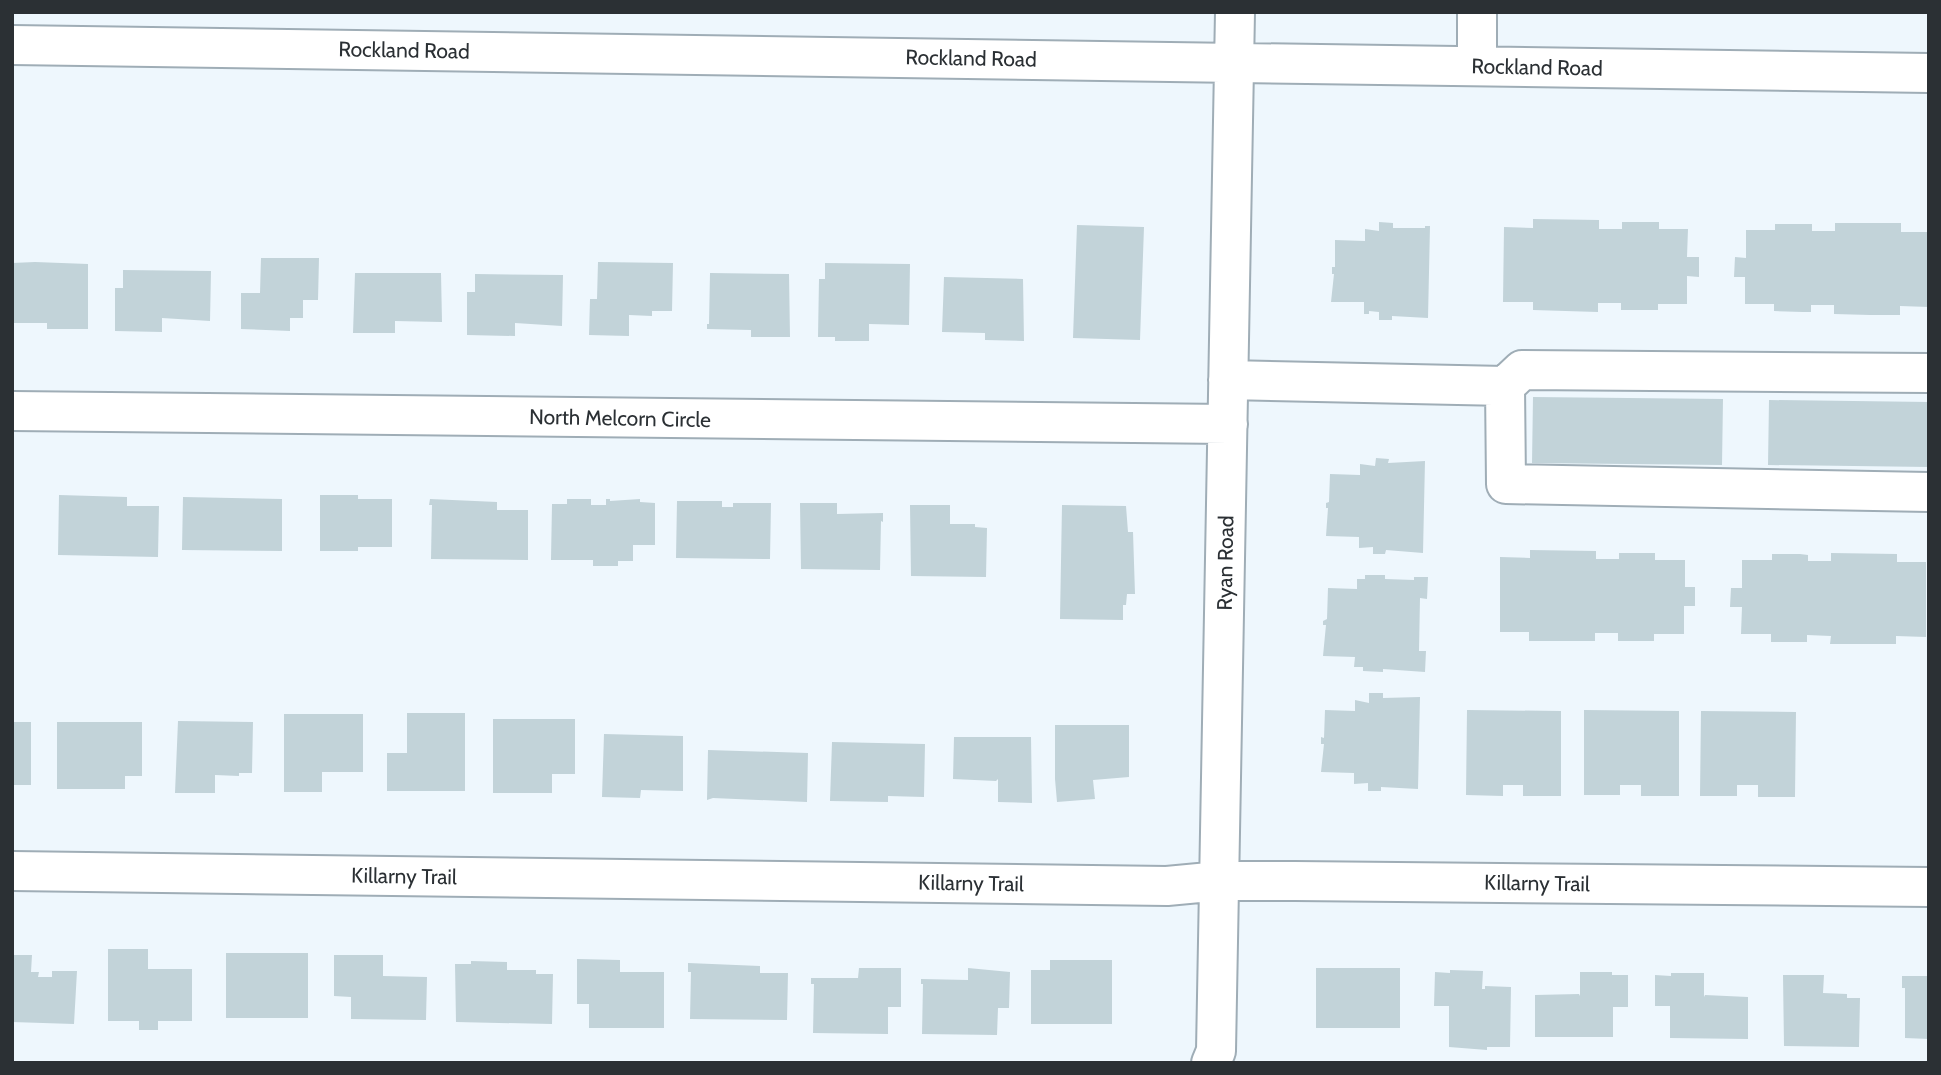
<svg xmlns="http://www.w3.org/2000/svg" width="1941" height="1075" font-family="Cabin,sans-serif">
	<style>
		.building { fill: #c2d3d9 }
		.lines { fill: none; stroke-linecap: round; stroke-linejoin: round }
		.minor-casing { stroke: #9fadb6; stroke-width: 42 }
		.minor { stroke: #fff; stroke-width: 38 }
		.labels { text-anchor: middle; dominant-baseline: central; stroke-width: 7; stroke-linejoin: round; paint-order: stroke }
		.street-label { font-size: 21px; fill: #2b3034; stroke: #fff }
	</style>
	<rect width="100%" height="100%" fill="#eef7fd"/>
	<path class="building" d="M1533,219L1599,220V229H1622V222H1659V229H1688L1687,257H1699V277L1687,276V304H1658V310H1621V303H1598V312L1533,310V302H1503L1504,227L1533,228Z
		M1379,222L1393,223V228H1425V226H1430L1428,318L1392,316V320H1379V312L1369,311V314H1364V302H1331L1334,274H1332V267H1335V240L1365,241V229L1379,231Z
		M1835,223H1901V232H1929V307L1900,306V315H1870L1834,314V305H1811V312H1803L1774,311V304H1745V277H1734L1735,257L1746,258V230H1775V224H1812V231H1835Z
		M1077,225L1144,227L1140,340L1073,338Z
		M261,258H319L318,300H303V318H290V331L241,329V293H260Z
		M35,262L88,264V329H47V323H12V263Z
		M598,262L673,263L672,311H652V316L629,315V336L589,335L590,299H597Z
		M825,263L910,264L909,325L869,324V341H835V337H818L819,279H825Z
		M123,270L211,271L210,321L162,318V332L115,331V288H123Z
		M355,273H441L442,322L395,321V333H353Z
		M710,273L789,274L790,337H751V330L707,329V324H709Z
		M475,274L563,275L562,326L515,323V336L467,335V292H475Z
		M944,277L1023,279L1024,341L985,340V333L942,332Z
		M1533,397L1723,399L1722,465L1532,463Z
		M1769,400L1929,402V467L1768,465Z
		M1376,458L1389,459L1388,463L1425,461L1423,553L1386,550L1385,554H1373V547L1359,548V537L1326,536L1328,508H1326V503L1329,502L1330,474L1360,475V464L1375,466Z
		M59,495L127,497V506H159L158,557L58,555Z
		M320,495H358V499H392V547H358V551H320Z
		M183,497L282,499V551L182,550Z
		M430,499L497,502V510H528V560L431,559L432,505H429Z
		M567,499H591V505H606V499H610V501L640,499V502L655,503V545H633V561H618V566H593V560H551L552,504H567Z
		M677,501H722V507H733V503H771L770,559L676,558Z
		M800,503H837V514L883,513V522L881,521L880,570L801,569Z
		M910,505H950V524H975V527L987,528L986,577L911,576Z
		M1062,505L1126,506L1128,532H1133L1135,594H1127L1126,605H1123V620L1060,619Z
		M1530,550L1596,551V559H1619V553H1655V560H1685V587H1695V606H1684V634H1654V641H1618V633H1595V641H1529V632H1500V557L1530,558Z
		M1831,553L1897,554V562H1926V637L1896,636V644H1830L1831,636L1807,635V642H1771V634H1741L1742,607H1730L1731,588H1742V560H1772V554H1800L1808,555V561H1831Z
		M1365,575H1385V579L1414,580V577H1428L1427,599L1420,598L1419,651H1426L1425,672L1383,669V672L1363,671V667H1354L1355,657L1323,656L1326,625H1323V621L1327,619L1328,588L1357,589V579H1365Z
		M1369,693H1383V698L1420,697L1418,789L1381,787V791H1368V783L1354,784V773L1321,772L1324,744H1321V737L1324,738L1325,710L1355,711V700L1369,703Z
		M1467,710L1561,711V796H1523V785H1503V796L1466,795Z
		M1584,710L1679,711V796H1641V785H1620V795H1584Z
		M1701,711L1796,712L1795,797H1758V785H1737V796H1700Z
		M407,713H465V791H387V753H407Z
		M284,714H363V772H322V792H284Z
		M493,719H575V774H552V793H493Z
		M178,721L253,722L252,773H239V776L215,775V793H175Z
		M12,722H31V785H12Z
		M57,722H142V776H125V789H57Z
		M1055,725H1129V777L1093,780L1095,799L1057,802L1055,779Z
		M604,734L683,736V791L641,790L640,798L602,797Z
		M954,737H1031L1032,803L998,802V779L996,781L953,779Z
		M832,742L925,744L924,797L888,796V802L830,801Z
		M708,750L808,753L807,802L713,798L707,800Z
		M108,949H148V969H192V1021H158V1030H139V1021H108Z
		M226,953H308V1018H226Z
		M12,955H32L31,972H39L38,977H52V971H77L74,1024L12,1022Z
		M334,955H383V976L427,977L426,1020L351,1019V997L334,996Z
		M577,959L620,960V972H664V1028H589V1004H577Z
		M1050,960H1112V1024H1031V970H1050Z
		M471,961L507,962V970H536V974H553L552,1024L456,1022L455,964H471Z
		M688,963L760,966V973H788L787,1020L690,1019L691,972H688Z
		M859,968H901V1007H888V1034L813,1033L814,984H811V978H858Z
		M968,968L1010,972L1009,1008H998L997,1035L922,1034L923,984H921V979L968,980Z
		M1316,968H1400V1028H1316Z
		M1450,970L1483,971L1482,989H1485V986L1511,987L1510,1047H1487V1050L1449,1047V1006H1434L1435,972L1450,973Z
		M1580,972H1612V975H1628V1007H1613V1037H1535V995L1579,994L1580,996Z
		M1671,973H1704V997L1705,995L1748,997V1039L1670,1038V1006H1655V975L1671,976Z
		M1783,975H1824L1823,993L1847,994V998H1860L1859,1047L1784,1046Z
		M1902,976H1929V1039L1905,1038V988H1902Z"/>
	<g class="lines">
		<g class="minor-casing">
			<path id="minor" d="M12,45L1929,73
				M1477,66V12
				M1228,380L1505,386L1522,370L1929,373
				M1505,386L1506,484L1929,492
				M12,411L1228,424
				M12,871L1167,886L1220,881H1295L1929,887
				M1211,1063L1216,1051L1235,12"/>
		</g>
		<use href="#minor" class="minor"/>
	</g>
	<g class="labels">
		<g class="street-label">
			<text transform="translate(404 50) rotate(1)">Rockland Road</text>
			<text transform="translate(971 58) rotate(1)">Rockland Road</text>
			<text transform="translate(1537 67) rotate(1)">Rockland Road</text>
			<text transform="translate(620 418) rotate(1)">North Melcorn Circle</text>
			<text transform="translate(1225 563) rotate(-89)">Ryan Road</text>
			<text transform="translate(404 876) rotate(1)">Killarny Trail</text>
			<text transform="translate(971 883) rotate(1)">Killarny Trail</text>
			<text transform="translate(1537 883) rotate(1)">Killarny Trail</text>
		</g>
	</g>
	<rect width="1941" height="1075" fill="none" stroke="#2b3034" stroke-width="28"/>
</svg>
